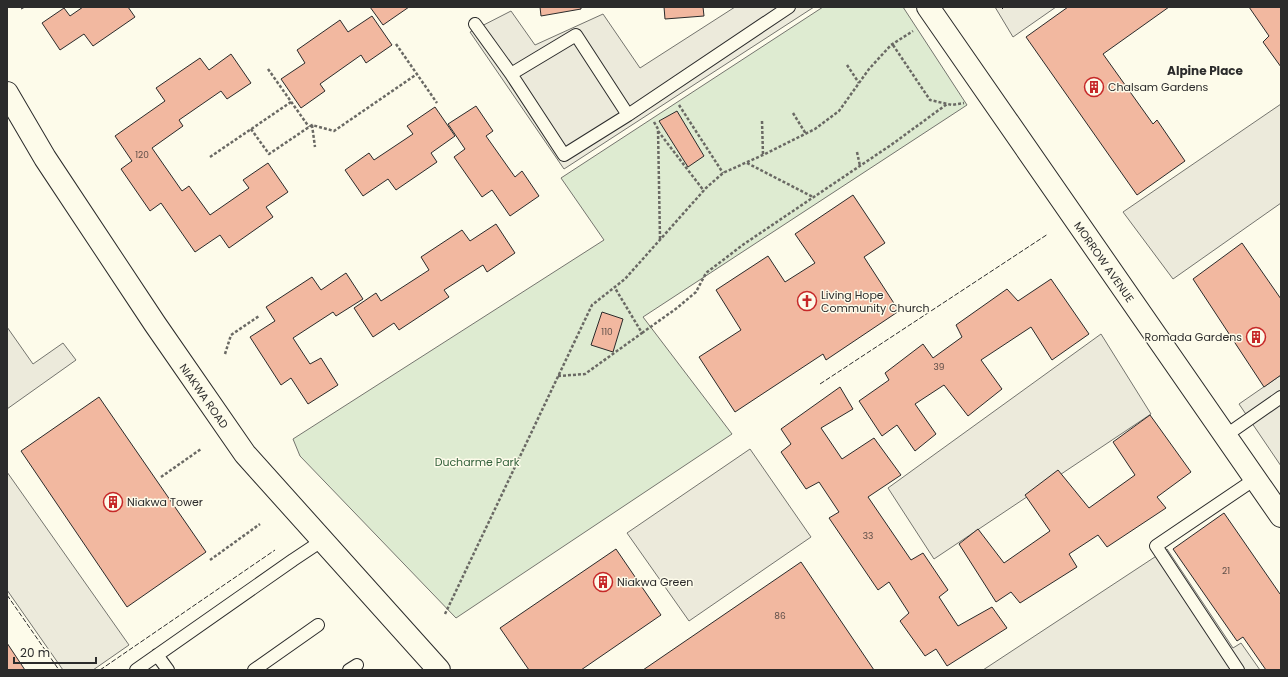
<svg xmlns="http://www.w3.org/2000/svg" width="1288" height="677" font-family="Poppins,sans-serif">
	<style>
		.green { fill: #deebd1; stroke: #74746e }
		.parking { fill: #eceadb; stroke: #74746e }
		.building { fill: #f2b8a0; stroke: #2b2b2b }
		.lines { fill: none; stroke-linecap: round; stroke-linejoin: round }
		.service-casing { stroke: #2b2b2b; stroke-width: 14 }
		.minor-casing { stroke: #2b2b2b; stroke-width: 24 }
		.path { stroke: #6a6964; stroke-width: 2.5; stroke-dasharray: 3 2; stroke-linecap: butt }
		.service { stroke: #fdfbea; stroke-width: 12 }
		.minor { stroke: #fdfbea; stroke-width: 22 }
		.fence { stroke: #2b2b2b; stroke-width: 1; stroke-dasharray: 5 2; stroke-linecap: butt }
		.labels { text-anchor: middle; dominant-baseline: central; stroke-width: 3; stroke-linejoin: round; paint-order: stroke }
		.number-label { font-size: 9px; fill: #5d4e48 }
		.poi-label { font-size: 11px; fill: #2b2b2b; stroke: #fdfbea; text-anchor: start }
		.street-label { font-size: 11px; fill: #2b2b2b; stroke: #fdfbea }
		.park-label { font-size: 11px; fill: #34623c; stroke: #fdfbea }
		.neighbourhood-label { font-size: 12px; font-weight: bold; fill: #2b2b2b; stroke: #fdfbea }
	</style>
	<rect width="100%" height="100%" fill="#fdfbea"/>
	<path class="green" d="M823,7H903L967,105L643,317L732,434L456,618L300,456L293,439L604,240L561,178Z"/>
	<path class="parking" d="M735,7H814L564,169L470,32L511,11L535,45L603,14L640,68Z
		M995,7H1056L1013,37Z
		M1281,104V203L1173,279L1123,212Z
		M7,327L33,364L63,343L76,360L7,409Z
		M1101,334L1151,414L934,559L888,488Z
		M1281,375V466L1239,404Z
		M750,449L811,537L689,621L627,533Z
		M7,472L129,645L93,670H63L7,590Z
		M1167,549L1233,648L1241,643L1260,670H983Z"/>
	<path class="building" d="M83,7H128L135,17L93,46L84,34L60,50L42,23L64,8L70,16Z
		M370,7H409L383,25Z
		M540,7H581V9L541,16Z
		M664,7H703L704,16L665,19Z
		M1068,7H1169L1103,54L1153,124L1157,120L1185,161L1137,195L1026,37Z
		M1249,7H1281V67L1263,42L1269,36Z
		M372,16L392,45L366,63L361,55L320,84L325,91L301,108L281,79L305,63L297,50L340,20L348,32Z
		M231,54L251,83L227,99L221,91L179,120L183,126L152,148L182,191L189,186L210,215L249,188L243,180L268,163L288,192L266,207L273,217L229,248L220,235L195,252L161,203L150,211L121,169L132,161L115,136L165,101L156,88L200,58L209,70Z
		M476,106L493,131L486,136L515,177L522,171L539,196L510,216L492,190L482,197L454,157L465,149L448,124Z
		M435,107L455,136L431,153L437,162L396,190L388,179L363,196L345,170L369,153L374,160L413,134L407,126Z
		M677,111L704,156L688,167L659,121Z
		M853,195L885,243L864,257L899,311L826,360L823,354L735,412L699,357L741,330L716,290L768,256L785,282L815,263L795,234Z
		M496,224L515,253L487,272L483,265L444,290L449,297L399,330L394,323L373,337L354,308L376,293L381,301L429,270L421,257L462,230L470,241Z
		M1242,243L1281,299V375L1264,387L1193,279Z
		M346,273L363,299L336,316L333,312L293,338L310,364L321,358L338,385L308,404L291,378L281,385L250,337L275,321L266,307L312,277L321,290Z
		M1051,279L1089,334L1052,360L1031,327L981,360L1002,389L968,416L944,385L915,404L936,434L915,451L897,425L882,436L859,401L889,380L885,373L923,344L933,358L962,337L956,325L1007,289L1018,301Z
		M602,312L623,319L613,352L591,345Z
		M840,387L853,409L821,428L842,459L874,438L901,475L868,497L911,560L923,553L948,590L939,597L958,626L992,607L1007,628L947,666L936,649L925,656L900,621L909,613L889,582L878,590L829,518L839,512L819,482L806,489L781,452L791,444L781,429Z
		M99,397L206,552L127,607L21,451Z
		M1150,415L1191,472L1157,497L1166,508L1107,547L1098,535L1069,554L1077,567L1020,603L1011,592L996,602L959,544L978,529L1004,563L1050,531L1025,495L1058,470L1089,508L1135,475L1113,442Z
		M1224,513L1280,594L1281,593V670H1266L1243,637L1237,641L1173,549Z
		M616,549L661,615L581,670H529L500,628Z
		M801,562L874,670H643Z
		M7,643L25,670H7Z"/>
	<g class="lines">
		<g class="service-casing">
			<path id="service" d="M475,24L511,74L564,155L628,115L789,7
				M511,74L576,35L628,115
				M1225,436L1281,397
				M157,655L168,670
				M136,670L293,560L323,540
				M254,670L318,625
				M349,670L357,665
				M1238,670L1156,546L1255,479"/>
		</g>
		<g class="minor-casing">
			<path id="minor" d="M928,7L1281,516
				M7,93L45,158L155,324L245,454L439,670"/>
		</g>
		<path class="path" d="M396,44L437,103
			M893,45L930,100L952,105L964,103
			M847,65L859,83
			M268,69L309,127
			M679,105L723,173
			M793,113L806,134
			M762,121L763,155
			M654,122L658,129L660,239
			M312,125L315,147
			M251,129L269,154L312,125L334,131L417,74
			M658,131L704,191
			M857,152L860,166
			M210,157L291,102
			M747,163L813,197
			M642,333L677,308L696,292L706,273L744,244L891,145L947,104
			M225,354L231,335L259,316
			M558,376L585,374L642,333L615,288
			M161,477L201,449
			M210,560L260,524
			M445,614L592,305L625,279L706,188L723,173L765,154L815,129L839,111L869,69L891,45L913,31"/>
		<use href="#service" class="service"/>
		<use href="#minor" class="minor"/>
		<path class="fence" d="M21,9L25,7
			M1002,9L1004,7
			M820,384L1048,234
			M7,595L59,670
			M100,670L275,550"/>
	</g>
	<defs>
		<g id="building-ring" transform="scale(1)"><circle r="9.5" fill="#fdfbea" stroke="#c62828" stroke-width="1.5"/><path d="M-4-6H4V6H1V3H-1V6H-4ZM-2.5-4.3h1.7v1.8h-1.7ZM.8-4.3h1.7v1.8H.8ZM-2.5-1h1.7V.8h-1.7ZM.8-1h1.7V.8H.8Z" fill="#c62828"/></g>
		<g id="church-ring" transform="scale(1)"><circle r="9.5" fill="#fdfbea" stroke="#c62828" stroke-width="1.5"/><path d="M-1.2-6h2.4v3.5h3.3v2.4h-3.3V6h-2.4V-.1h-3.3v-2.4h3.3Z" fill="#c62828"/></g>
	</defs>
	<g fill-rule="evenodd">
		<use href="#building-ring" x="1094" y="87"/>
		<use href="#church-ring" x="807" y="301"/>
		<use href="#building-ring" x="1256" y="337"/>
		<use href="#building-ring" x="113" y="502"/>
		<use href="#building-ring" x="603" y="582"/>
	</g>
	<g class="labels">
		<g class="number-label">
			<text x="142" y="155">120</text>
			<text x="607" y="332">110</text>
			<text x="939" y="367">39</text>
			<text x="868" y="536">33</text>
			<text x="1226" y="571">21</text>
			<text x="780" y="616">86</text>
		</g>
		<g class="poi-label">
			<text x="1108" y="87">Chalsam Gardens</text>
			<text x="821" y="295">Living Hope<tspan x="821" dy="13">Community Church</tspan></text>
			<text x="1242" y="337" text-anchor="end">Romada Gardens</text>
			<text x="127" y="502">Niakwa Tower</text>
			<text x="617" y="582">Niakwa Green</text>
		</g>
		<g class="street-label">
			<text transform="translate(1104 262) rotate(55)">MORROW AVENUE</text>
			<text transform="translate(204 396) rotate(55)">NIAKWA ROAD</text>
		</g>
		<g class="park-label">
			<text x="477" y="462">Ducharme Park</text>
		</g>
		<g class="neighbourhood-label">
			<text x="1205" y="70">Alpine Place</text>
		</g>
	</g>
	<rect width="1288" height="677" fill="none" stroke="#2b2b2b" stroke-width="16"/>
	<path d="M14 657v6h82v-6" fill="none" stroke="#2b2b2b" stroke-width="2"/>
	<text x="20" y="657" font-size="12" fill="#2b2b2b" stroke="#fdfbea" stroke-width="3" paint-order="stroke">20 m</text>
</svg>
